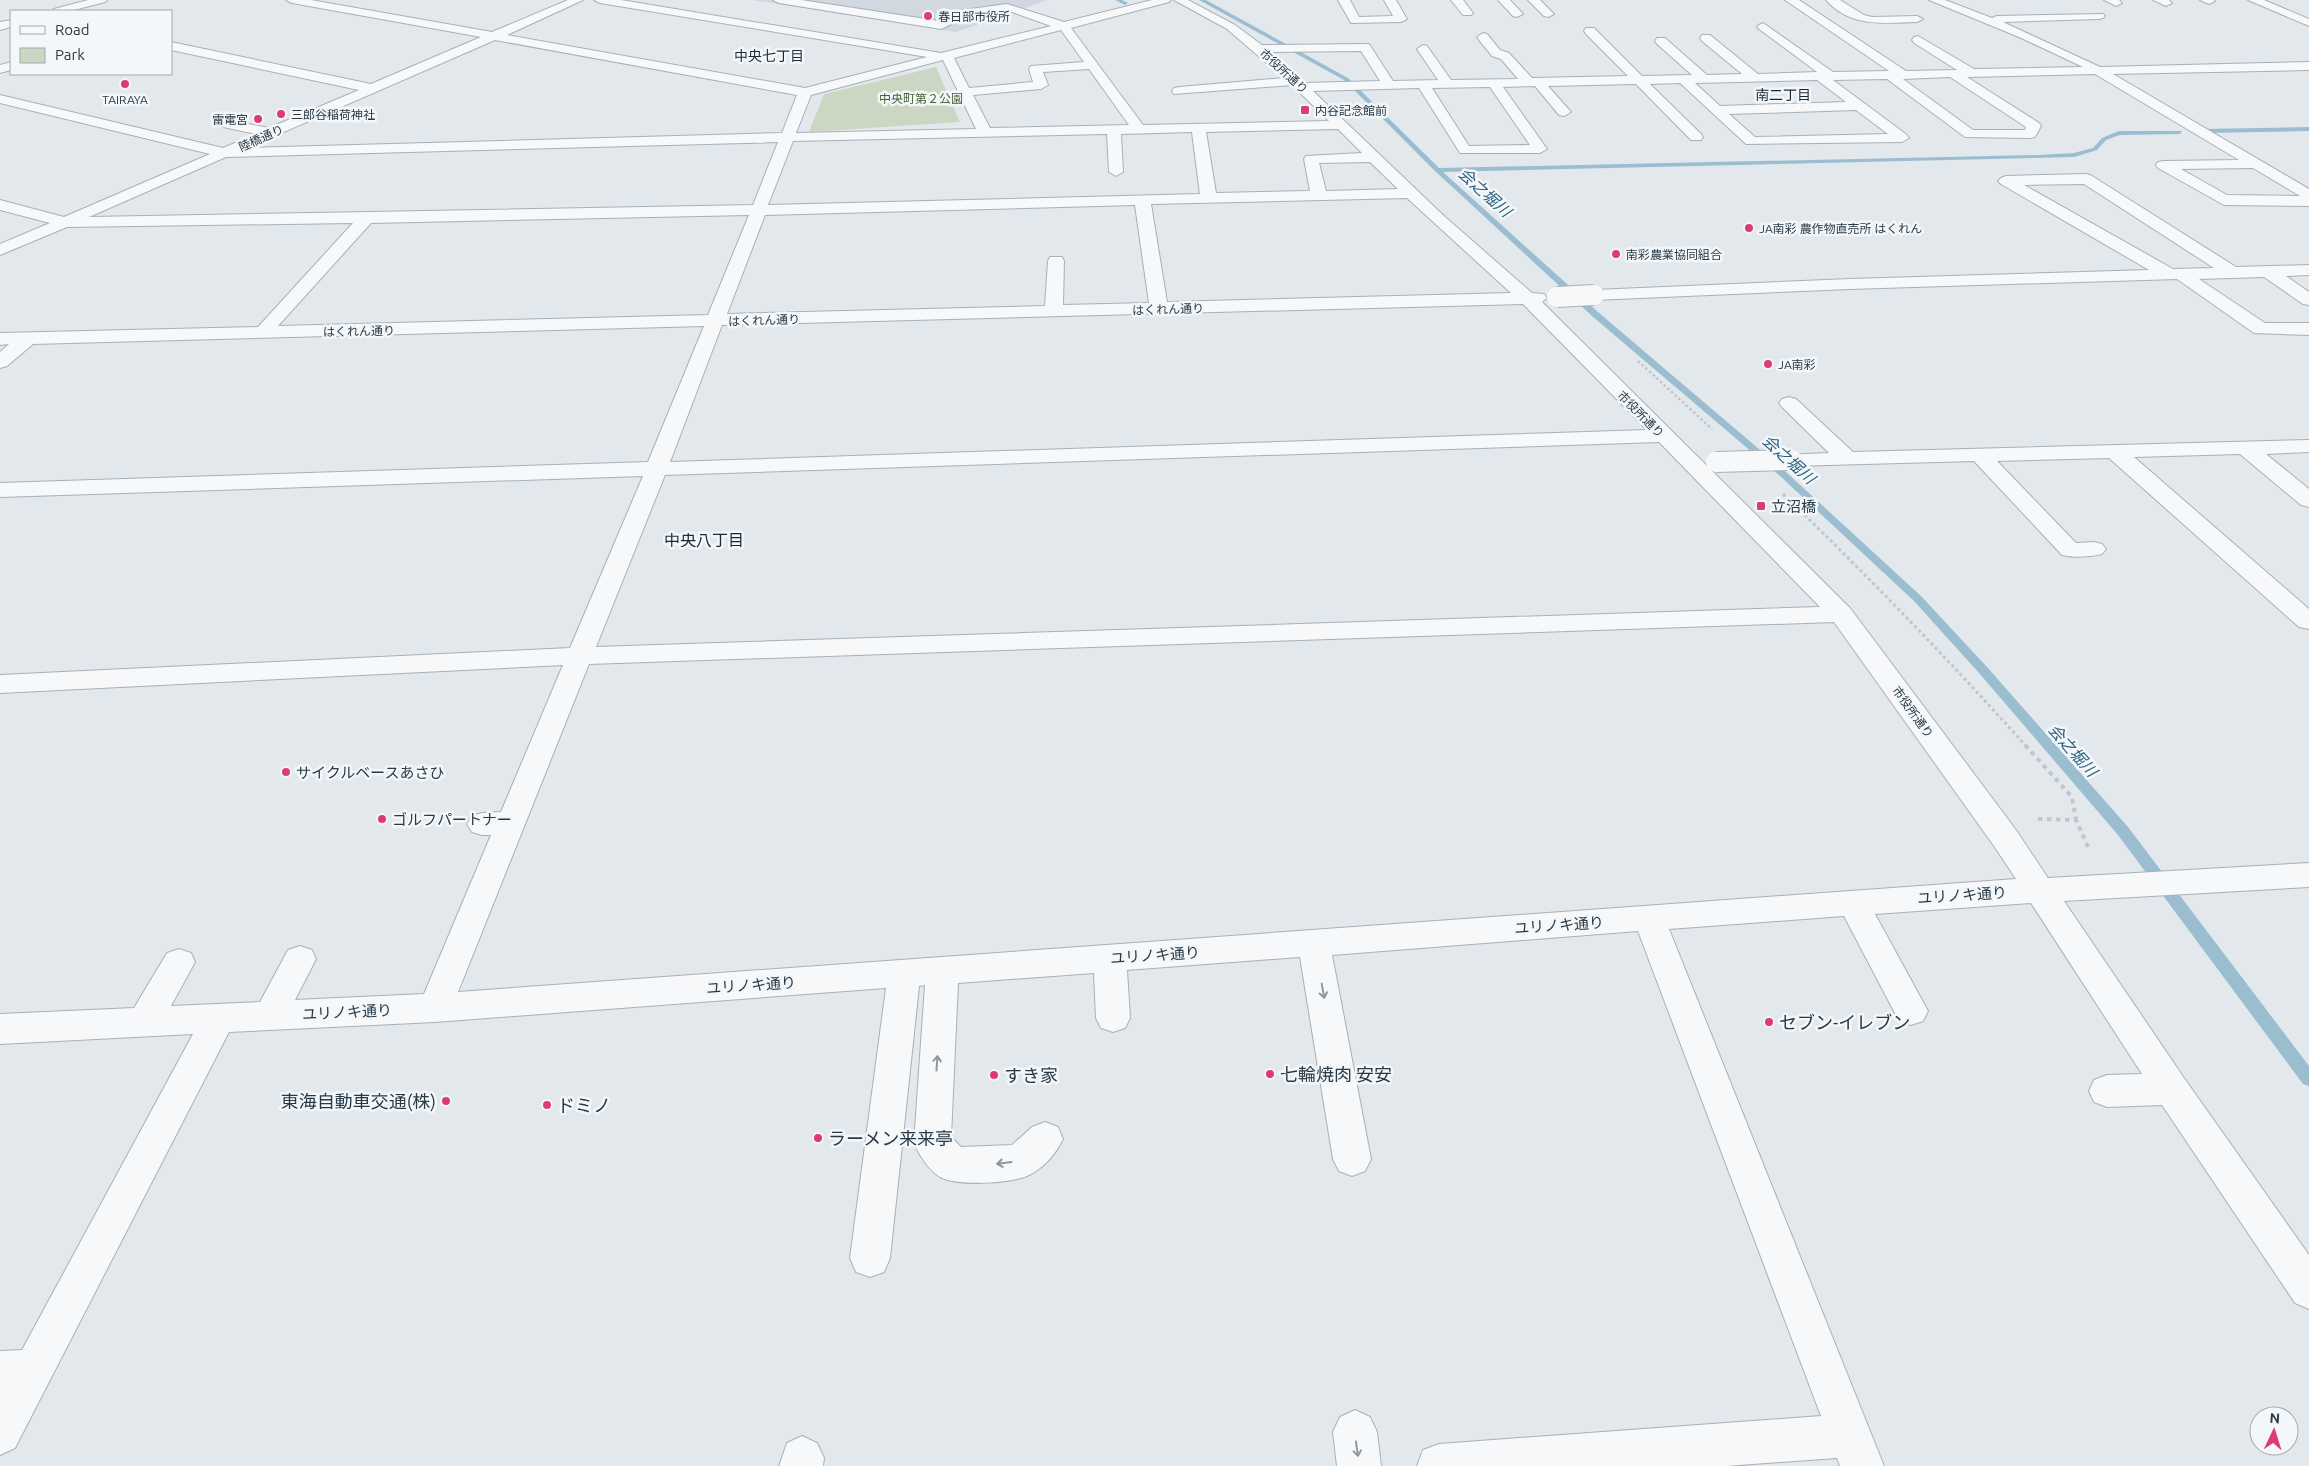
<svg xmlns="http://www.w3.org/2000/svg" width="2309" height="1466" font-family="Ubuntu,'Noto Sans JP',sans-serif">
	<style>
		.built { fill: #d1d8df }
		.green { fill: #ccd7c3 }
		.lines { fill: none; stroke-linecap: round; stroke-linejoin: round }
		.stream { fill: #9abed0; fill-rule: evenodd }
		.minor-casing { stroke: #a7b0b8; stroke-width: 2 }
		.path-far3 { stroke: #c0c6cb; stroke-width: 1; stroke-dasharray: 2 2; stroke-linecap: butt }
		.path-far2 { stroke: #c0c6cb; stroke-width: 2.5; stroke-dasharray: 2.5 2.5; stroke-linecap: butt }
		.path-far1 { stroke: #c0c6cb; stroke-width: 3; stroke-dasharray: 3 3; stroke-linecap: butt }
		.path { stroke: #c0c6cb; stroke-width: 4; stroke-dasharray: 4.5 4.5; stroke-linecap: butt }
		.minor { fill: #f6f8fa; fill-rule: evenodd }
		.minor-bridge-casing { stroke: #a7b0b8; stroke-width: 22; stroke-linecap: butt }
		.minor-bridge { stroke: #f6f8fa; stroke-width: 20 }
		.oneway { stroke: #8f98a0 }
		.poi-dot { fill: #de3b71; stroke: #f3f7f9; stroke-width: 2 }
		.labels { text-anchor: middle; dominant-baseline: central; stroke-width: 5; stroke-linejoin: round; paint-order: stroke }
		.far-poi-label { font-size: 12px; fill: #283947; stroke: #f3f7f9; text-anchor: start }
		.far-street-label { font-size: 12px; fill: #283947; stroke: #f3f7f9 }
		.far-park-label { font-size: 12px; fill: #466534; stroke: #f3f7f9 }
		.far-neighbourhood-label { font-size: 14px; fill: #1a2a38; stroke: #f3f7f9 }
		.poi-label { font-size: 15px; fill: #283947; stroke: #f3f7f9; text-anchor: start }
		.street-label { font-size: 15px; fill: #283947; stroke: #f3f7f9 }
		.water-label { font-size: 16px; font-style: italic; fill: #2d6180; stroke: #f3f7f9 }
		.neighbourhood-label { font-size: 16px; fill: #1a2a38; stroke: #f3f7f9 }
		.near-poi-label { font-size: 18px; fill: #283947; stroke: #f3f7f9; text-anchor: start }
	</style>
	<rect width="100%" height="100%" fill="#e3e8ed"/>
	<path class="built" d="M752,0H1048L956,32Z"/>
	<path class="green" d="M936,67L960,122L809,132L824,94Z"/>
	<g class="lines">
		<path class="stream" d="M1115,0H1122L1128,3L1125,5Z
			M1199,0H1206L1348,78L1439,168L2038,155L2074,153L2093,148L2102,138L2119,131H2182L2180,134L2120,135L2106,140L2097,150L2074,157L1443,172L1598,312L1786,472L1922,597L1987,667L2128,827L2309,1066V1086L2303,1084L2118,835L1979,673L1914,601L1780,476L1592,316L1435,171L1344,80Z
			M2309,127V131L2204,133L2201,131L2204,129Z"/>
		<g class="minor-casing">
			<path id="minor" d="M88,0H107L105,2L70,11H52L54,9Z
				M286,0H311L492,32L568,0H583L507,35L805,88L927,57L600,3L594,0H621L941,53L1051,26L1006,10L970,15L941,29L779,3L773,0H801L939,21L963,10L1007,4L1064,22L1152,0H1171L1169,2L1071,28L1143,125L1329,121L1292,85L1174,94L1172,91L1174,88L1179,87L1284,78L1227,29L1174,0H1188L1235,25L1262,45L1369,44L1393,81L1438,80L1417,49L1423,45L1427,46L1451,80L1518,79L1501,59L1492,56L1479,40L1477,37L1483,33L1487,34L1500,50L1509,53L1532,78L1628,76L1586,34L1584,31L1586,28H1594L1642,76L1692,75L1657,44L1655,41L1657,38H1665L1707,75L1742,74L1702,41L1700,38L1702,35H1710L1758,74L1817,72L1759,29L1757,27L1759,25L1763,23L1833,72L1889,71L1785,0H1799L1906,71L1957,70L1914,43L1912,40L1914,37L1918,36L1974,69L2083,67L2019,37L1929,0H1945L1992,18L1997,16L2103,14L2105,16L2103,18L2099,19L2003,22L2100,67L2309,62V70L2113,74L2309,189V206L2224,205L2158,168L2156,165L2158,162L2163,161L2239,160L2095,74L1967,77L2039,123L2041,126L2035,137L2030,138L1965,137L1887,79L1833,80L1907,135L1909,138L1902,142L1746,144L1680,83L1650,84L1701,134L1703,137L1701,140H1691L1636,84L1548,86L1571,112L1564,116L1559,115L1535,86L1503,87L1547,149L1540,153H1460L1419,88L1313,91L1444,216L1532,293L1544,294L1547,298L1542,302L1850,608L2016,830L2048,878L2309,863V887L2064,901L2184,1078L2309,1255V1309L2295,1303L2162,1105L2107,1107L2094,1102L2089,1091L2094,1080L2107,1075L2142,1074L2031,903L1875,914L1928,1011L1923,1021L1911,1025L1899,1021L1844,916L1669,929L1884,1466H1840L1837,1458L1726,1466H1417L1423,1450L1439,1444L1821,1416L1638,931L1332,955L1371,1159L1365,1171L1352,1176L1339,1171L1333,1159L1300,957L1127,970L1130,1018L1125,1028L1113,1032L1101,1028L1096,1018L1094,973L958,983L951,1137L961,1147L1012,1145L1032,1127L1045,1122L1058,1127L1063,1139C1057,1152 1046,1165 1033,1173C1016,1184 960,1186 942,1178C930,1172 919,1155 914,1143L925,985L919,986L890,1258L884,1272L870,1277L856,1272L850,1258L886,988L435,1022L229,1032L15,1448L0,1455V1351L22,1350L193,1034L0,1044V1014L134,1008L167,953L179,949L191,953L195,962L171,1006L260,1002L288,950L300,946L312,950L316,959L295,1000L424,994L491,835H482L472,832L467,824L472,816L482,813L501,812L563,665L0,693V675L570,648L643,476L0,497V483L648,462L704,326L33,344L7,366L0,368V352L9,344L0,345V333L258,327L353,223L67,227L0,255V244L50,223L0,210V200L64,217L210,154L0,103V95L223,148L256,134L223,127L221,124L223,121L228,120L269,128L359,90L171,50V42L371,84L481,37L292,3ZM1061,30L1084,62L1031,66L1029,69L1033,82L969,88L954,58ZM495,40L797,95L782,133L247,148ZM1361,51L1380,81L1305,83L1270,52ZM943,60L976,129L796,133L811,95ZM1089,69L1129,125L990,128L973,95L1041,89L1048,85L1043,72ZM1950,77L2026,127L2025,130H1973L1903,79ZM1817,80L1846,102L1720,106L1695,83ZM1490,87L1530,145L1469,146L1432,88ZM1856,110L1888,134L1755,137L1729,114ZM1338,129L1362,153L1306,156L1304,159L1310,191L1216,193L1206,132ZM1192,132L1200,194L768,205L793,141L1107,134L1109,172L1116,176L1123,172L1121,134ZM778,142L753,205L89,217L226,157ZM1370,162L1398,189L1326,191L1319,163ZM2253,168L2300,196L2227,195L2181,169ZM1407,198L1511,293L1167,302L1151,204ZM1135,205L1149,303L1063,305L1064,261L1062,257H1050L1048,261L1045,306L727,314L765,215ZM749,215L708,315L278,326L371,223ZM1523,304L1647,430L670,462L722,325ZM1659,442L1820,607L596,647L665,475ZM1834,622L1994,846L2016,879L458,992L589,664Z
				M1338,0H1350L1359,17L1393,16L1384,0H1396L1407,19L1401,22L1351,23Z
				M1451,0H1463L1473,13L1471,15H1463Z
				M1498,0H1510L1523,14L1517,17L1513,16Z
				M1528,0H1540L1554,14L1548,17L1544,16Z
				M1826,0H1840L1864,15L1872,17L1917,16L1923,19L1917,22C1884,23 1851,28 1826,0Z
				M2104,0H2119L2122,3L2116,6Z
				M2153,0H2169L2172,3L2166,6Z
				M2200,0H2214L2215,1L2209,4Z
				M2248,0H2264L2309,19V26Z
				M11,20V27L0,30V22Z
				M11,62V70L0,73V65Z
				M2087,174L2092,176L2236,267L2309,265V275L2286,276L2309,292V305L2303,304L2264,277L2199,279L2265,323H2309V335L2254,333L2177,279L1850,289L1594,300L1588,299L1585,295L1588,291L1594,290L1850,279L2149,270L2001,184L1998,181L2001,178L2006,176ZM2084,184L2214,268L2173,269L2024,185Z
				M1789,397L1796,399L1853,452L2309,440V452L2266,454L2309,489V507L2301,505L2240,454L2134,457L2309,609V629L2299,627L2109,458L1997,461L2076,543L2094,542L2102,544L2106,549L2102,554C2089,557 2075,558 2062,555L1974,461L1792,466L1784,465L1781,460L1784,455L1829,453L1782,407L1779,403L1782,399Z
				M1355,1410L1370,1417L1377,1432L1381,1466H1337L1333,1432L1340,1417Z
				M802,1436L817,1443L824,1458L823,1466H779L787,1443Z"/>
		</g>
		<path class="path-far3" d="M908,96L934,95"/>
		<path class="path-far2" d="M1638,361L1712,429"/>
		<path class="path-far1" d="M1783,494C1867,575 1948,659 2026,746"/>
		<path class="path" d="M2025,745L2072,797L2076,820
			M2038,819L2076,820L2088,847"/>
		<use href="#minor" class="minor"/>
		<g class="minor-bridge-casing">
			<path id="minor-bridge" d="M1557,297L1594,295
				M1716,462L1792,460"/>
		</g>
		<use href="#minor-bridge" class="minor-bridge"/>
	</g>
	<defs><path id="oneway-shaft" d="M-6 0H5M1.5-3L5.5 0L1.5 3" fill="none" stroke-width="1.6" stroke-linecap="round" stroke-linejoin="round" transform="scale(1.25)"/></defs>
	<g class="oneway">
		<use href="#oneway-shaft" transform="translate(1323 991) rotate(80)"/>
		<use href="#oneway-shaft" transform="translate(937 1063) rotate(-86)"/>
		<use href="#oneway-shaft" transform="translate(1004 1163) rotate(173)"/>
		<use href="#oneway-shaft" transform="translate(1357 1449) rotate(82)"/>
	</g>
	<g class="poi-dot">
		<circle cx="928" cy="16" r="5"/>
		<circle cx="125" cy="84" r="5"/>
		<rect x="1300" y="105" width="10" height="10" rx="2.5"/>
		<circle cx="281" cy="114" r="5"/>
		<circle cx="258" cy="119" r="5"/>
		<circle cx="1749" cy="228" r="5"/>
		<circle cx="1616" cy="254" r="5"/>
		<circle cx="1768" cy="364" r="5"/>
		<rect x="1756" y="501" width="10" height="10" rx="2.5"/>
		<circle cx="286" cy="772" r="5"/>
		<circle cx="382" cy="819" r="5"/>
		<circle cx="1769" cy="1022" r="5"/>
		<circle cx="1270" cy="1074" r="5"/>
		<circle cx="994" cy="1075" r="5"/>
		<circle cx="446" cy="1101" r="5"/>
		<circle cx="547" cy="1105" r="5"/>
		<circle cx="818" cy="1138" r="5"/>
	</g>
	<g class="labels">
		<g class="far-poi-label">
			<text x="938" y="16">春日部市役所</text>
			<text x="125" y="99" text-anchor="middle">TAIRAYA</text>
			<text x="1315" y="110">内谷記念館前</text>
			<text x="291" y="114">三郎谷稲荷神社</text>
			<text x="248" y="119" text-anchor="end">雷電宮</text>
			<text x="1759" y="228">JA南彩 農作物直売所 はくれん</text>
			<text x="1626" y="254">南彩農業協同組合</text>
			<text x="1778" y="364">JA南彩</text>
		</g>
		<g class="far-street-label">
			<text transform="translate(1284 71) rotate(42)">市役所通り</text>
			<text transform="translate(261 138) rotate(-24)">陸橋通り</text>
			<text transform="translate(1168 309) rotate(-2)">はくれん通り</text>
			<text transform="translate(764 320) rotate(-2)">はくれん通り</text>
			<text transform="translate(359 331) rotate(-1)">はくれん通り</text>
			<text transform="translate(1641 414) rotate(45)">市役所通り</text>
			<text transform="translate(1913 712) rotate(54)">市役所通り</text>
		</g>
		<g class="far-park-label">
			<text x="921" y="98">中央町第２公園</text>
		</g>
		<g class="far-neighbourhood-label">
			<text x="769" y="56">中央七丁目</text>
			<text x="1783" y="95">南二丁目</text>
		</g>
		<g class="poi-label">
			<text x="1771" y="506">立沼橋</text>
			<text x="296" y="772">サイクルベースあさひ</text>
			<text x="392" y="819">ゴルフパートナー</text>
		</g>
		<g class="street-label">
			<text transform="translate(1962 895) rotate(-4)">ユリノキ通り</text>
			<text transform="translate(1559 925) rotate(-4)">ユリノキ通り</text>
			<text transform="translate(1155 955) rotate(-4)">ユリノキ通り</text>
			<text transform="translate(751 985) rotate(-4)">ユリノキ通り</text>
			<text transform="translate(347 1012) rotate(-3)">ユリノキ通り</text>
		</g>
		<g class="water-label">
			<text transform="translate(1485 192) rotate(42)">会之堀川</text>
			<text transform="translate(1789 459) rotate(42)">会之堀川</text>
			<text transform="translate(2073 750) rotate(48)">会之堀川</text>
		</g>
		<g class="neighbourhood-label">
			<text x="704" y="540">中央八丁目</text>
		</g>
		<g class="near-poi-label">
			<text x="1779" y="1022">セブン-イレブン</text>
			<text x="1280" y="1074">七輪焼肉 安安</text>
			<text x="1004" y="1075">すき家</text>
			<text x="436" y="1101" text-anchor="end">東海自動車交通(株)</text>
			<text x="557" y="1105">ドミノ</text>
			<text x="828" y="1138">ラーメン来来亭</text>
		</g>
	</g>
	<rect x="10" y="10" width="162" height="65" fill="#f3f7f9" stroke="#a2abb2"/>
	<rect x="20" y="26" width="25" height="8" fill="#f6f8fa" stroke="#a2abb2"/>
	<text x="55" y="35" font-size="15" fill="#283947">Road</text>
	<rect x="20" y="48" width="25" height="15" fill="#ccd7c3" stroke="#a2abb2"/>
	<text x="55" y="60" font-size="15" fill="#283947">Park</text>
	<g transform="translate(2274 1431) rotate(4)"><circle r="24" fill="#f3f7f9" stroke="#a2abb2"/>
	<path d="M0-4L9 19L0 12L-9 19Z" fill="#de3b71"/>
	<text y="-8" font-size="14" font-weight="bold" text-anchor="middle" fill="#283947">N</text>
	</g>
</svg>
